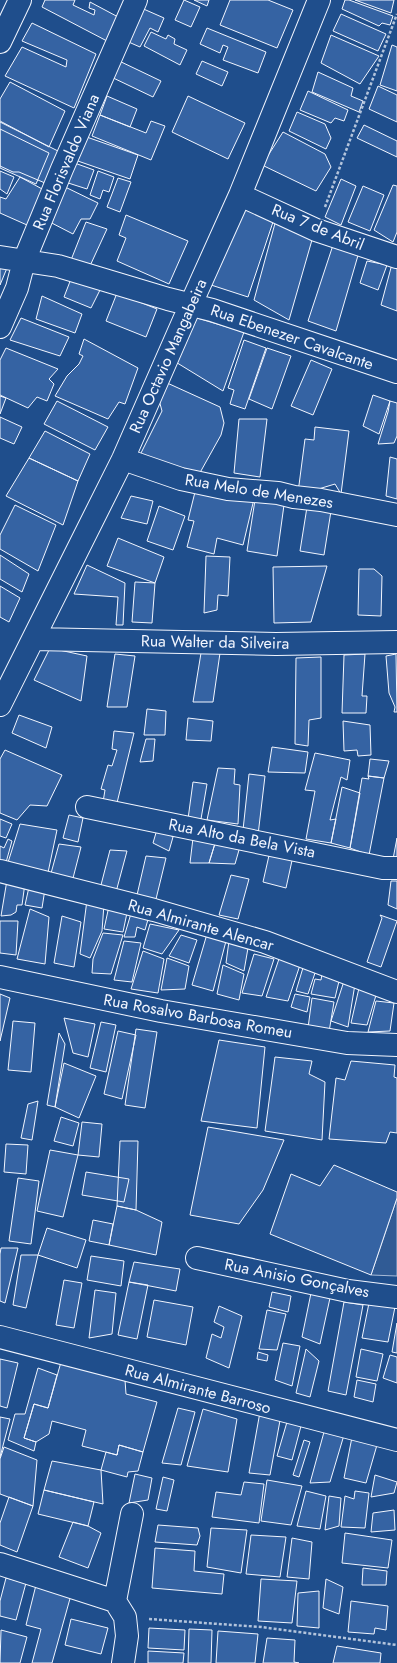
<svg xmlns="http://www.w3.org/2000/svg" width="397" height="1663" font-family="Jost,sans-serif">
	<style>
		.built { fill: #305b95; stroke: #a8bbd7 }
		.building { fill: #3563a3; stroke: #f2f6ff }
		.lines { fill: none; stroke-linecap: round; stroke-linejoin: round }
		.minor-casing { stroke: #f2f6ff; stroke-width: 24 }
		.path { stroke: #b3c4dc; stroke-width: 2.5; stroke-dasharray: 3 2; stroke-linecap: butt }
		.minor { stroke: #1f4e8c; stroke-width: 22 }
		.labels { text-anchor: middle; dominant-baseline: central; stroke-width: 3; stroke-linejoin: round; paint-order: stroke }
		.street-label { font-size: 16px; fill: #f2f6ff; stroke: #1f4e8c }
	</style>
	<rect width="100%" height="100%" fill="#1f4e8c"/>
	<path class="built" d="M397,1198V1276L371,1275Z"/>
	<path class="building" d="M45,0H75L73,5L94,15L95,10L89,8L90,2L120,18L107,41L42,7Z
		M184,0L200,7L191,27L175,20Z
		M194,0H209L207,6Z
		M230,0H268L293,10L277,48L220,25Z
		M345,0H349L393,16L390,25L382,23L379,26L342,9Z
		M355,0H394L391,13Z
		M139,7L164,18L158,32L150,28L140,47L124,40Z
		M341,14L386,34L378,51L333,31Z
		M32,23L96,54L74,108L5,76L22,47L66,67L67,60L22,41Z
		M207,28L266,52L258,73L223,60L228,47L223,45L220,53L200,44Z
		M151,32L166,39L168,35L175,39L174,44L187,50L180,65L144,46Z
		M331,35L379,56L360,84L321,63Z
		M392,45L397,47V91L380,85Z
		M115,59L161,81L153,97L107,75Z
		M202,61L228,72L222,86L196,74Z
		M318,72L353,88L351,96L363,101L359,112L312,92Z
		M10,82L65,111L49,147L0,121V99Z
		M378,86L397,95V122L369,109Z
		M308,91L348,110L344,121L335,118L331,123L300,110Z
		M107,96L137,109L130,127L100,115Z
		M188,96L245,123L228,159L172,132Z
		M297,112L325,124L331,138L326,149L289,131Z
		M100,115L146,133L151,121L165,126L151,160L92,136Z
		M0,122L58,151L45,183L19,172H13L0,166Z
		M364,125L397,141V157L357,138Z
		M0,129L49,153L36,184L0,168Z
		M283,132L325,154L331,167L316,191L262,165Z
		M81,135L138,155L130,179L72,159Z
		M69,161L94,170L87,189L62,181Z
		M0,171L14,177L7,194L0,189Z
		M98,171L114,177L109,192L103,190L100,199L90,195Z
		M20,177L44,190L27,225L0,213V197L6,199Z
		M118,178L131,182L120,212L107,207Z
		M341,179L356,186L341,225L325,217Z
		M61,185L98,203L90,219H81L73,234L44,219Z
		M393,185L397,186V232L393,242L374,230Z
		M363,186L384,195L370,231L348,222Z
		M246,202L275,216L248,297L208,284Z
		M126,215L188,241L169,284L117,261L126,238L119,235Z
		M277,216L314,233L289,320L254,300Z
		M86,222L107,229L89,268L71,260Z
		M334,242L359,252L336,331L308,321Z
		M367,261L387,265L378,290L360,283Z
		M392,264L397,266V311L381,305Z
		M0,267L7,268L0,285Z
		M74,271L102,286L91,308L64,297Z
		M117,293L157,309L146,337L106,321Z
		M42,296L82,314L75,333L36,319Z
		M21,318L69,337L60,356L10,340Z
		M197,318L244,332L223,391L174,361Z
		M84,339L138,368L125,404L119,402L108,419L55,396L67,376L79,364L83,356L79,354Z
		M244,340L266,348L245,409L230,404L234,390L228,388Z
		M6,348L58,369L49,379L54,384L47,401L37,397L28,408L0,395V360Z
		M267,348L291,356L272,409L249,399Z
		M311,360L332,369L313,415L291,406Z
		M165,382L220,407L224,423L221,435L197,478L138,459L162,411L159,400Z
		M373,395L390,401L379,434L363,426Z
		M0,396L6,398L0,414Z
		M57,401L108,427L95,450L44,424Z
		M390,401L397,403V436L394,443L378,444L388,412Z
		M0,417L22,427L14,444L0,438Z
		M239,419H267L260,477L234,473Z
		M315,427L349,431L341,494L335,484L295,496L299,485L305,439L314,440Z
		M45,431L90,454L78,481L29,458Z
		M390,457L397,459V499L386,496Z
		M29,458L78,481L63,525L6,496Z
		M197,484L254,499L243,545L217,538L214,554L187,547L194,521L188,520Z
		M131,496L153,501L147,524L121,518Z
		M255,500L284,505L277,556L247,551Z
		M15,505L56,525L38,571L0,549V535Z
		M159,506L185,516L173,550L147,541Z
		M307,507L331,511L324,555L300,551Z
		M118,538L164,557L155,583L107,566Z
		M0,555L29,574L22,592L0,579Z
		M206,556L230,557L228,596L218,595L217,610L204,613Z
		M87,565L125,583L123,625H116L118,597L74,594Z
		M327,566L311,622L274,623L273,567Z
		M359,569H374L382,576L381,616L358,615Z
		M135,582L155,583L152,623L132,622Z
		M0,586L20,598L9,622L0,617Z
		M50,648L87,656L81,701L34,680Z
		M201,653H220L213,702H193Z
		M115,654L135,656L127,707H107Z
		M365,654L362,696H367L366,713H342L344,655Z
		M396,654L397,712H394L395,707L389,693L386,656Z
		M321,657V718L309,720L308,746L295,744L296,658Z
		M147,709L166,711L165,735H144Z
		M19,715L52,727L46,748L12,733Z
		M188,718L213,721L211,741L186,740Z
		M343,721L370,725L371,755L358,756L357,750L344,751Z
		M114,731L134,733L116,807L103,802L105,790L101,789L108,765L112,766L117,750L112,749Z
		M146,739H155L153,761L140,762Z
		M272,747L308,752L305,773L268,772Z
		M5,750L62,775L47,806L30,805L17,820L0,813V759Z
		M315,753L350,760L347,780L341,777L330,820L336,819L331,843L306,839L315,791L305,790Z
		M370,759L389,761L384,778L368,776Z
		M218,768L235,769L234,784L240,785L238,824L207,820Z
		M249,774L265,776L258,835L243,830Z
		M368,776L384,778L369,855L350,848L362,778L369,779Z
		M193,782L207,784L201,819H188Z
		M342,787L360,793L350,848L331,843Z
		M69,815L83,818L78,842L63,838Z
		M0,819L12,824L6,838L0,836Z
		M20,824L57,830L46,882L5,872Z
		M158,826L173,837L169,851L153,843Z
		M217,837L241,843L235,864L209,863Z
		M217,837L209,863H190L193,838Z
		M397,838V858L393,859Z
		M8,839L12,841L5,866L0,864V846L4,848Z
		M59,844L81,847L72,882L50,877Z
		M110,850L127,851L116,892L101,885Z
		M270,851L293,856L286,888L263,882Z
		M146,856L166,858L156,899L137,895Z
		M231,875L249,879L238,919L219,915Z
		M7,880L25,883L22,905H17L16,912L11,915L1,916Z
		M391,881H397V909L388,905Z
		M29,887L45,889L42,908L25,905Z
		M87,900L104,904L102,931L90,958L80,954Z
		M109,906L128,908L123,932L104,929Z
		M30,909L49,917L45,964L17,959Z
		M132,910L149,916L145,930L137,927L135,937H124Z
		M380,915L397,921L381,967L367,962L382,918Z
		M62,916L81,922L74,967L54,963Z
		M0,921H18L16,955L0,953Z
		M150,924L179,930L162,954L143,948Z
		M103,933L123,935L111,974L92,973L93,959Z
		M207,934L226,941L213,991L192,985Z
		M181,935L197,940L189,963L169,956Z
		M124,941L141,943L132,982L114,980Z
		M229,941L248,948L244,971L226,963Z
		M143,951L164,959L158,993L131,989Z
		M281,953L301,962L288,1001L266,997Z
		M254,954L274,959L262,996L242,993Z
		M167,958L189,966L185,989L161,990Z
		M305,961L317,967L308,994L296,991Z
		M223,965L244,974L239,1000L217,994Z
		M322,974L340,977L335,998L311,994L315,979L321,980Z
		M344,981L355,984L348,1027L331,1021Z
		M359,988L377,992L367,1025L351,1023Z
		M0,994L10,998L0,1041Z
		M295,994L310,997L307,1012L291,1007Z
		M312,998L334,1002L329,1032L308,1028Z
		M376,1001L394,1003L390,1031L368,1032Z
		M64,1018L95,1024L88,1057L73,1053Z
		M13,1021L35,1023L31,1072L8,1070Z
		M101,1022L116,1025L106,1072L90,1068Z
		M136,1029L157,1032L145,1108L125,1105Z
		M118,1031L136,1035L122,1099L104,1094Z
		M59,1033L65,1044L55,1107L47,1105Z
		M219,1040L265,1047L257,1128L201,1121Z
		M275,1057L312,1061L309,1074L325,1082L322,1140L265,1131Z
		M351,1061L395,1065L394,1077L397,1078V1133L390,1132L386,1143L329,1139L336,1078L345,1080Z
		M64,1063L96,1076L79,1118L55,1107Z
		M38,1101L32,1140L21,1138L28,1104Z
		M61,1117L79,1123L73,1146L54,1141Z
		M82,1122L102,1124L99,1157L78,1155Z
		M208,1127L284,1140L263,1190L239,1224L190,1215Z
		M120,1141H138L136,1210L117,1206Z
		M6,1144L28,1145L26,1174L4,1172Z
		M50,1150L78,1155L63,1217L37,1211Z
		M334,1165L397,1192V1198L371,1275L270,1234L291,1174L320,1186Z
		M86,1172L129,1179L124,1202L82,1195Z
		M18,1178L39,1181L31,1244L9,1241Z
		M117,1206L136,1210L162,1222L156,1255L109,1245Z
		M93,1220L113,1224L109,1245L89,1241Z
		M47,1228L86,1240L77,1268L38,1255Z
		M1,1248H18L5,1303L0,1301V1254Z
		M21,1255H38L26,1308L13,1305Z
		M91,1256L124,1261L121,1286L87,1280Z
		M134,1262L180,1269L176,1291L129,1282Z
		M64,1280L82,1283L74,1328L56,1325Z
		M129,1282L148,1285L137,1339L118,1335Z
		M95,1290L116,1293L112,1334L89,1338Z
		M272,1292L291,1296L288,1312L269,1307Z
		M311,1293L330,1298L320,1344L302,1337Z
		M370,1298L396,1302L388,1342L362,1338Z
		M154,1300L193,1307L186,1345L147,1337Z
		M344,1302L363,1305L346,1395L328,1391Z
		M219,1306L242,1316L229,1368L206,1358L212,1334L221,1338L224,1327L214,1322Z
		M267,1310L286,1314L277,1350L259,1349Z
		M397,1323V1353L392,1352Z
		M283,1343L300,1346L292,1386L275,1380Z
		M306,1349L319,1361L310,1397L296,1393Z
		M361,1349L383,1354L377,1381L356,1377Z
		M258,1352L268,1355L267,1361L257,1359Z
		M390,1355L397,1357V1383L383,1378Z
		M0,1359L18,1363L7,1408L0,1406Z
		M61,1362L125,1380L126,1394L157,1402L143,1452L119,1445L117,1455L82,1446L86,1430L52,1421L49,1434L36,1442L24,1438L34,1404L48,1408Z
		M38,1368L57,1375L48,1408L34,1404L24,1438L36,1442L34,1451L8,1440L15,1414H25Z
		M357,1380L376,1384L373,1402L354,1397Z
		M178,1408L195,1412L181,1465L162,1463Z
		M203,1409L237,1419L228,1472L187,1466Z
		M260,1412L281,1415L270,1475L249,1473Z
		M0,1417L10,1419L0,1457Z
		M287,1422L301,1426L292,1460L277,1456Z
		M324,1432L344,1435L330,1482L310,1483Z
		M353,1432L379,1438L366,1483L344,1478Z
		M304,1440L310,1442L299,1477L293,1475Z
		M119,1445L143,1452L138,1471L128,1472L127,1477L101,1470L106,1452L117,1455Z
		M4,1447L37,1460L33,1506L0,1494V1459Z
		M52,1461L101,1470L103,1504L44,1490Z
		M135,1474L152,1478L148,1500L129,1503Z
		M375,1475L397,1482L394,1493L371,1497Z
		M163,1477L174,1480L167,1511L156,1509Z
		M267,1480L302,1486L291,1525L261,1521Z
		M244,1482L264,1484L259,1523L212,1517L216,1492L241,1495Z
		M44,1490L94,1502L88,1526L38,1514Z
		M306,1491L326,1496L320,1529L297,1526Z
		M355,1491L369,1493L365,1528L341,1527L345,1496L354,1499Z
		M329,1496L341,1498L339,1526L325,1530Z
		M9,1497L33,1506L17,1552L0,1545V1523Z
		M394,1510L395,1530L371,1532L373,1513Z
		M73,1522L88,1526L101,1533L88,1568L59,1557Z
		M158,1525L198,1528L200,1536L197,1545L155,1542Z
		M211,1528L247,1530L241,1573L207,1567Z
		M345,1533L392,1540L388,1568L342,1563Z
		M251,1535L286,1537L280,1577L246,1574Z
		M292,1538L312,1542L309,1579L287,1577Z
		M155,1548L195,1551L194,1571L224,1574L222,1594L152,1588Z
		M363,1568L387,1571L386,1585H362Z
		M6,1578L26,1583L16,1620L0,1616V1601Z
		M261,1579L297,1581L292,1623L258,1621Z
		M326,1579L343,1587L339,1614L323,1608Z
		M36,1585L71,1595L52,1663H32L41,1629L26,1625Z
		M319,1591V1628L297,1626L298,1593Z
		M351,1601L388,1606L386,1630L375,1628L374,1634L348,1632Z
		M71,1619L108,1628L101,1654L65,1645Z
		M149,1628L185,1630L184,1650L148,1648Z
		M189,1629L212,1630L211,1663H188Z
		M1,1630L27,1637L20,1663H0Z
		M218,1631L258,1634L255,1663H216Z
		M267,1638L295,1640L294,1662L299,1663H263Z
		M337,1646L381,1653L380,1663H333Z
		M148,1651L184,1653L183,1663H148Z"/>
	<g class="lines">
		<g class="minor-casing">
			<path id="minor" d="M0,42L20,0
				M240,195L316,230L397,257
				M0,257L58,266L168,299L212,310L397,372
				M0,327L17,288L24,261L62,169L136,0
				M123,459L181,479L228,489L278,493L294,497L321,500L397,515
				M34,639L276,644L397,642
				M0,705L123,459L191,304L240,195L319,0
				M87,807L383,868H397
				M0,871L154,910L265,942L397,992
				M0,977L161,1011L347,1043L397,1045
				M197,1258L348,1291L397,1297
				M0,1337L397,1440
				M0,1564L115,1601
				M123,1663L127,1636L125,1617L115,1601L132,1514"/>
		</g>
		<path class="path" d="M325,207L397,14
			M149,1619L261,1627L397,1645"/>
		<use href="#minor" class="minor"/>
	</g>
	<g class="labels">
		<g class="street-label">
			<text transform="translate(66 162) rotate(-67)">Rua Florisvaldo Viana</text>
			<text transform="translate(318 227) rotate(22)">Rua 7 de Abril</text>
			<text transform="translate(292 337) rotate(19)">Rua Ebenezer Cavalcante</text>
			<text transform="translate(168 356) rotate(-66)">Rua Octavio Mangabeira</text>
			<text transform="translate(259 491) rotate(9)">Rua Melo de Menezes</text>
			<text transform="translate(215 642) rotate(1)">Rua Walter da Silveira</text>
			<text transform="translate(242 838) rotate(11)">Rua Alto da Bela Vista</text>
			<text transform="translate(201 925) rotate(16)">Rua Almirante Alencar</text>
			<text transform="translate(198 1016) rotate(10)">Rua Rosalvo Barbosa Romeu</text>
			<text transform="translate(297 1278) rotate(11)">Rua Anisio Gonçalves</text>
			<text transform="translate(198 1389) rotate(15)">Rua Almirante Barroso</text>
		</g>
	</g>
</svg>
